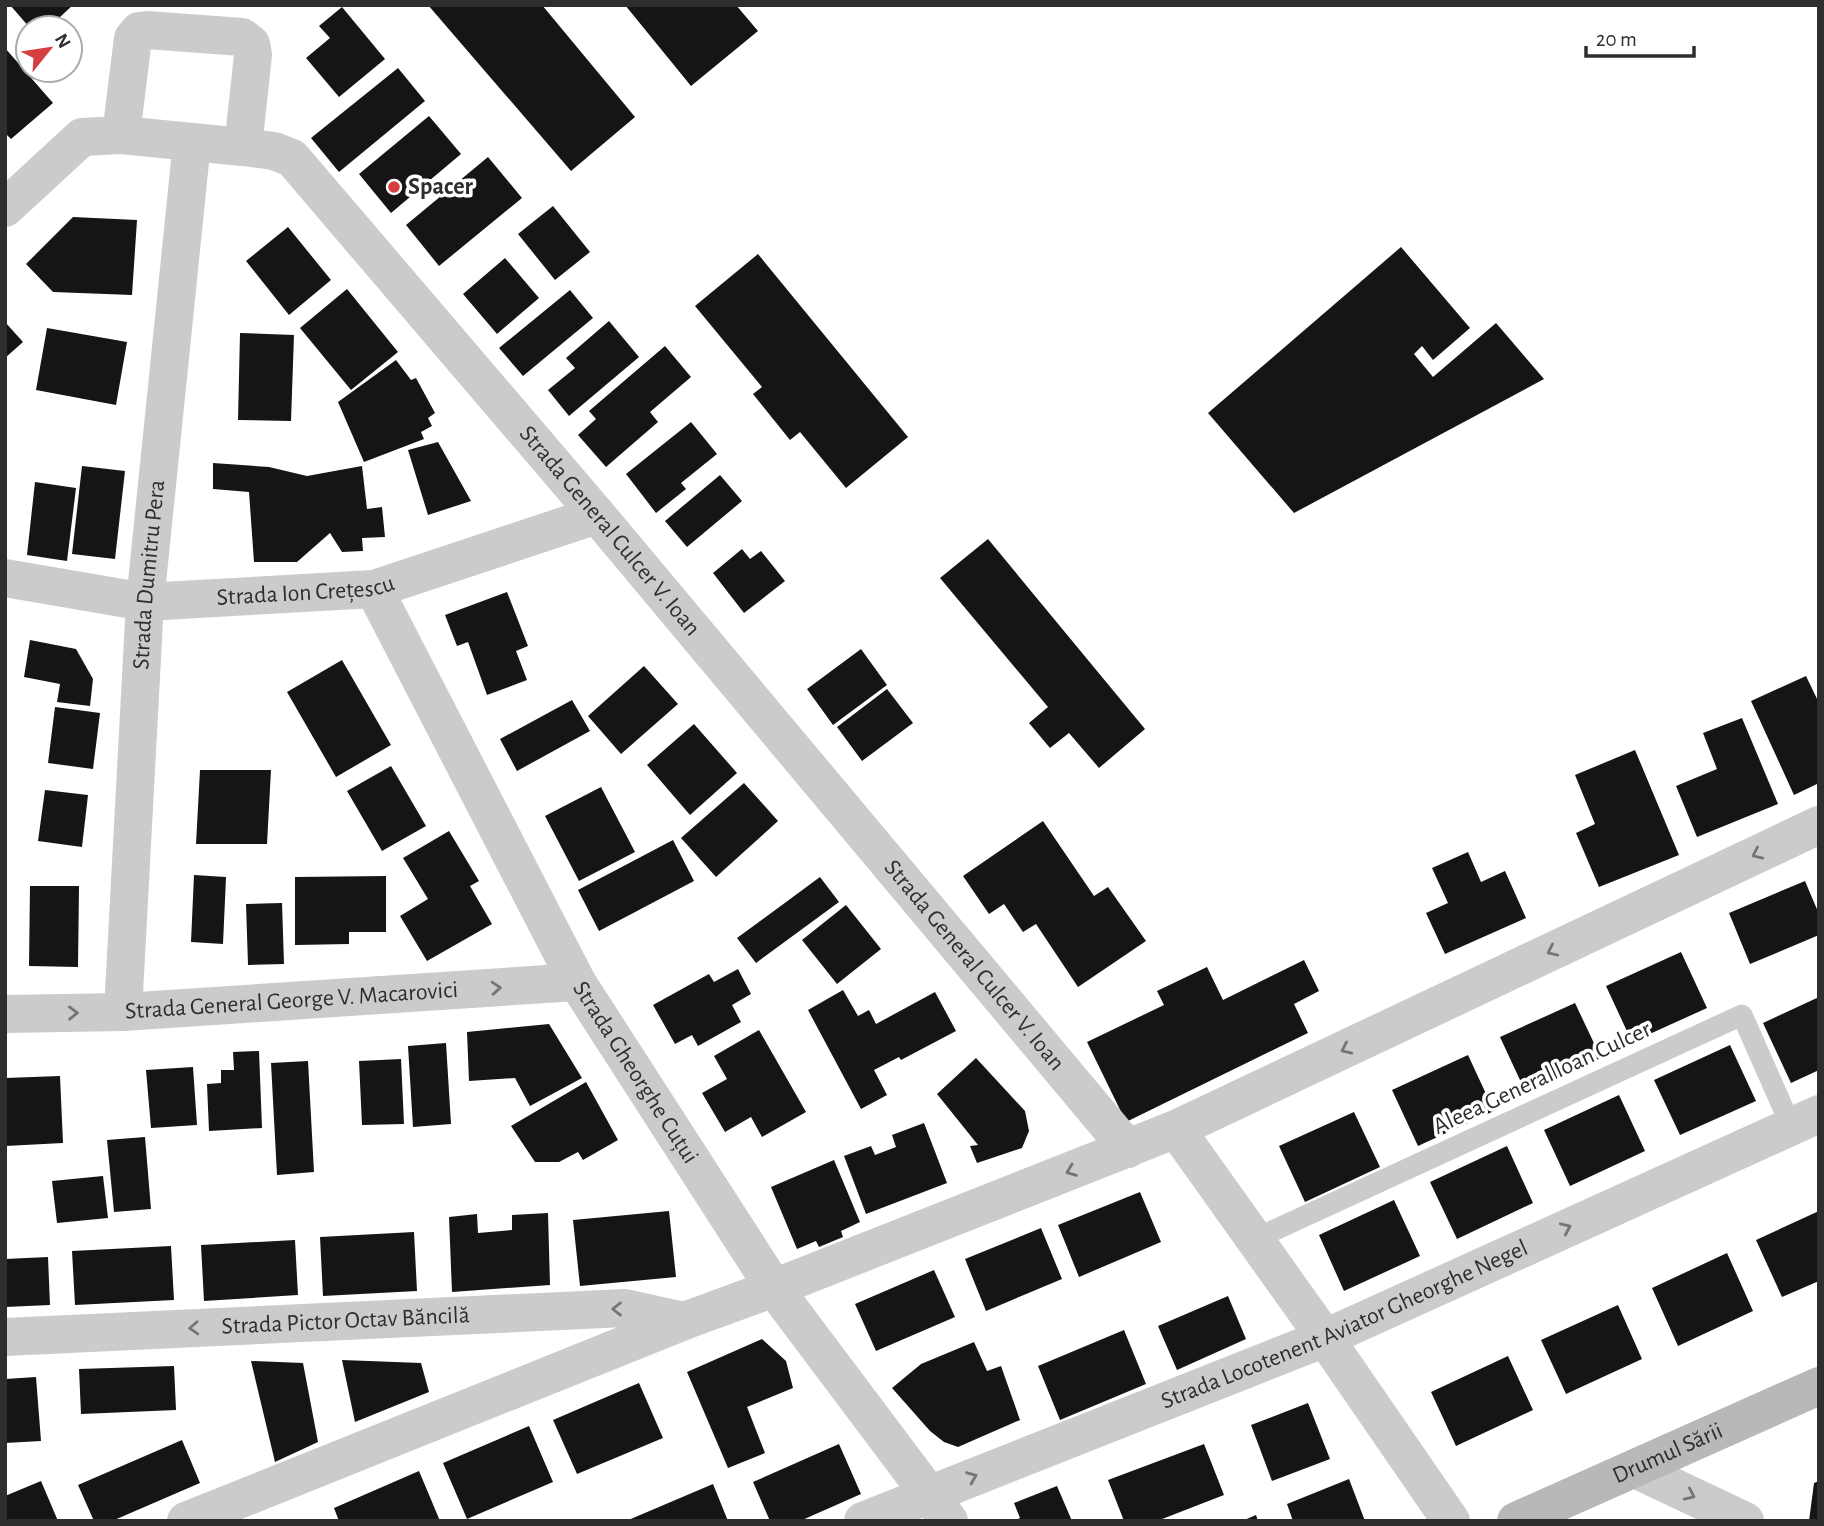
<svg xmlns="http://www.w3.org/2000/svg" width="1824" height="1526" font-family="'Alegreya Sans',sans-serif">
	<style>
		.building { fill: #151515 }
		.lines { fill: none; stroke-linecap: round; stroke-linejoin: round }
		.lane { stroke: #cbcbcb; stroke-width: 21 }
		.street { stroke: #cbcbcb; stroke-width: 38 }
		.secondary { stroke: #b8b8b8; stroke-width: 38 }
		.oneway { stroke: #757575 }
		.poi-dot { fill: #d63e41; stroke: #fff; stroke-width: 2.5 }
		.labels { text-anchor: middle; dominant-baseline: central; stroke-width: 7; stroke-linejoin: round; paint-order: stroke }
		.poi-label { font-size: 24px; font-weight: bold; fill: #2e2e2e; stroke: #fff; text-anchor: start }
		.street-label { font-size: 24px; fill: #2e2e2e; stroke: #fff }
	</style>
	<rect width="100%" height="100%" fill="#fff"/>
	<path class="building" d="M10,5H73L48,28H30Z
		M428,5H542L635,117L571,171Z
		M625,5H736L758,31L691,86Z
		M342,7L385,59L339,97L306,58L330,38L319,26Z
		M5,48L53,103L11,139L5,133Z
		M398,68L425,101L339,172L311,138Z
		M429,116L461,154L391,213L359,174Z
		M488,157L522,198L439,266L406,225Z
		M553,206L590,252L555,280L518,234Z
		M73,217L137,220L132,295L53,292L26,264Z
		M288,227L331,280L289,315L246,261Z
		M1401,247L1470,328L1433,360L1422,346L1414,354L1433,377L1496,323L1544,379L1294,513L1208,413Z
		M758,254L908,437L846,488L800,432L790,440L753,394L762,387L695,306Z
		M505,258L539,298L497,334L463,294Z
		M347,289L398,352L351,390L300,328Z
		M570,290L593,318L523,376L499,348Z
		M609,321L639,357L569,416L548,390L575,368L566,358Z
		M5,322L23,342L5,358Z
		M47,328L127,342L116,405L36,390Z
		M240,333L294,335L291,421L238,420Z
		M665,346L691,377L650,412L658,422L606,467L578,435L596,419L589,411Z
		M396,360L411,380L416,378L435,413L428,418L432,426L421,432L424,439L364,462L338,402Z
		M691,422L717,454L681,483L686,489L656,513L626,474Z
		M438,442L471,501L428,515L408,450Z
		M213,463L269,467L307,476L362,466L367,509L382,507L385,537L362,538L363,551L342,552L330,533L297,562H254L249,492L213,489Z
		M82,466L125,471L115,559L72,554Z
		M720,475L742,501L687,547L665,521Z
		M35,482L76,488L67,561L27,555Z
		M988,539L1145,729L1099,768L1069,733L1050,748L1029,723L1048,707L940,578Z
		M742,549L750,559L761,551L785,581L744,613L713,573Z
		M507,592L528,646L516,651L527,680L487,695L468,642L457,646L445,615Z
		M30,640L76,649L93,679L90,706L57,702L60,684L24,677Z
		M861,649L887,685L833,725L807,689Z
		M342,660L391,745L336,777L287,692Z
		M644,666L678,704L621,754L588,716Z
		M1806,676L1819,703V783L1794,795L1751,701Z
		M887,689L913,723L862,761L837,727Z
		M572,700L590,731L517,771L500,739Z
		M55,707L100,713L93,769L48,763Z
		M1742,718L1778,804L1697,837L1676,786L1717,769L1703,733Z
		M694,724L737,773L690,815L647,765Z
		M1635,750L1679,855L1599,887L1576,833L1595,824L1575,775Z
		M391,766L426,826L382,851L347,791Z
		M200,770H271L267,844H196Z
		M744,783L778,821L716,877L681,838Z
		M601,787L635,852L579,881L545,816Z
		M45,790L88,795L82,847L38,841Z
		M1043,821L1094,896L1108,887L1146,941L1078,987L1036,924L1023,932L1004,904L989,914L963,876Z
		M449,831L479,881L470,886L492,924L427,961L400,916L428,899L403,858Z
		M673,840L694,881L599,931L578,890Z
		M1468,852L1481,882L1505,871L1526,918L1445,954L1426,913L1448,903L1432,868Z
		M194,875L226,877L223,944L191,942Z
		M386,876V932H349V944L295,945V877Z
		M820,877L839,902L756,963L737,938Z
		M1805,881L1819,914V935L1750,964L1729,913Z
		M30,886H79L78,967L29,966Z
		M282,903L284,964L248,965L246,904Z
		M846,905L881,949L837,984L802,940Z
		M1681,952L1707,1008L1632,1042L1606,986Z
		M1304,960L1319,991L1294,1004L1308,1033L1126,1122L1087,1042L1164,1005L1157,991L1207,967L1223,1000Z
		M738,969L751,994L732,1005L741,1022L698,1046L692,1035L675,1044L653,1005L709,974L714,982Z
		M843,990L858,1016L869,1010L876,1024L935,992L956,1031L901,1060L899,1057L874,1070L887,1095L861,1109L808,1010Z
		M1819,997V1070L1791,1083L1763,1023Z
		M1575,1003L1601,1058L1526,1093L1500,1037Z
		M549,1024L582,1078L530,1106L515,1078L469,1081L467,1032Z
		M759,1030L806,1112L762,1137L751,1117L725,1132L702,1093L727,1079L714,1056Z
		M446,1043L451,1124L413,1127L408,1046Z
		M1730,1045L1756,1101L1680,1135L1654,1080Z
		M259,1051L262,1128L209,1131L207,1084L221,1083V1070H234L233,1052Z
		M1468,1055L1494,1111L1418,1146L1392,1090Z
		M976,1058L1025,1111L1029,1131L1022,1148L977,1163L970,1146L978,1145L937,1094Z
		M401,1059L404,1124L362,1125L359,1061Z
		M308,1061L314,1172L277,1175L271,1063Z
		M193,1067L197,1125L151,1128L146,1070Z
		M60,1076L63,1143L5,1146V1078Z
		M586,1082L618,1140L583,1160L578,1152L559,1162H535L511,1126Z
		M1619,1095L1645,1151L1570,1186L1544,1130Z
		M1354,1112L1380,1167L1305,1202L1279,1146Z
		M924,1123L947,1183L866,1214L844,1156L871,1146L875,1155L896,1147L892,1135Z
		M145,1137L151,1209L114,1212L107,1140Z
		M1507,1146L1533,1203L1457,1239L1430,1182Z
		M834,1160L860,1222L841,1231L843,1237L819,1247L816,1241L797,1249L771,1187Z
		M103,1176L108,1218L57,1223L52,1181Z
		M1140,1192L1161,1242L1079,1277L1058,1225Z
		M1394,1200L1420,1256L1344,1291L1319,1235Z
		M669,1211L676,1277L580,1286L573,1220Z
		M1819,1211V1281L1782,1297L1756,1240Z
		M548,1213L550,1285L452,1292L449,1217L477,1214L478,1233L512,1230V1215Z
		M1041,1228L1062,1279L986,1311L965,1259Z
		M414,1232L417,1291L323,1296L320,1237Z
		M295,1240L298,1295L204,1301L201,1245Z
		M171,1246L174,1300L75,1305L72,1251Z
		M1727,1253L1753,1311L1678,1346L1652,1288Z
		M48,1257L50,1305L5,1307V1259Z
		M934,1270L955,1317L876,1351L855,1304Z
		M1228,1296L1246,1339L1177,1370L1158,1326Z
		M1618,1305L1642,1359L1566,1394L1541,1340Z
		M1124,1330L1146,1384L1060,1420L1038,1366Z
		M762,1339L786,1361L793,1388L747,1407L765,1453L728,1468L687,1372Z
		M974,1342L987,1371L1001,1366L1020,1420L958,1447L944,1442L930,1431L892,1388L921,1364Z
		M1508,1356L1533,1410L1456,1446L1431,1392Z
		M342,1360L421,1363L429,1392L355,1422Z
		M251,1361L303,1363L318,1442L275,1462Z
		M174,1366L176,1410L81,1414L79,1369Z
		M36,1377L41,1441L5,1443V1379Z
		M639,1383L663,1438L577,1474L553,1420Z
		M1308,1403L1330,1459L1272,1481L1251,1425Z
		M529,1426L553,1482L467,1519L443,1463Z
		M182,1440L200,1483L112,1521H94L78,1485Z
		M839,1444L861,1494L800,1521H770L753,1482Z
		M1204,1444L1224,1495L1157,1521H1124L1108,1480Z
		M419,1471L440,1521H339L334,1508Z
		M1349,1479L1365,1521H1293L1287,1504Z
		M41,1481L58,1521H5V1496Z
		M1819,1481V1521H1809L1814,1483Z
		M713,1484L728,1521H626Z
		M1057,1486L1072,1521H1014L1020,1518L1014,1503Z
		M1256,1515L1258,1521H1242Z"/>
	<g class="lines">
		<path class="lane" d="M1255,1239L1742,1015L1791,1126"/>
		<g class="street">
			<path d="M121,135L133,38L139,31L147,30L242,37L251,44L253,55L243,147"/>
			<path id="s1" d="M5,208L82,137L121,135L243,147L274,151L292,158L597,515L1128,1149"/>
			<path id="s2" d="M5,578L145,602L374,589L597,515"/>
			<path id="s3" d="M374,589L577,982L774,1288L949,1521"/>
			<path id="s4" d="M123,1012L145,602L192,142"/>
			<path id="s5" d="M5,1014L123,1012L577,982"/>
			<path d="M1176,1129L1325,1338L1451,1521"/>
			<path id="s6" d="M5,1337L625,1308L684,1321"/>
			<path d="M1635,1469L1745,1521"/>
			<path d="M186,1521L684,1321L774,1288L1176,1129L1819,825"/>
			<path id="s7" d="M863,1521L1325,1338L1819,1114"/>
		</g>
		<path class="secondary" id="s8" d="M1516,1521L1819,1386"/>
	</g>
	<defs><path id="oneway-chevron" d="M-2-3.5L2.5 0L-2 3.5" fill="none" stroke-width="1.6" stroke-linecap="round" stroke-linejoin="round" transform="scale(1.75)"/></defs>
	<g class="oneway">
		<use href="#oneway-chevron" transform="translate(1757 854) rotate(155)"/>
		<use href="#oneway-chevron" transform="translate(1552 951) rotate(155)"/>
		<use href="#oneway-chevron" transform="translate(496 988) rotate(-4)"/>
		<use href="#oneway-chevron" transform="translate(73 1013) rotate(-1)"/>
		<use href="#oneway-chevron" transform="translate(1346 1049) rotate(155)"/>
		<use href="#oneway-chevron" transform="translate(1071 1171) rotate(159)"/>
		<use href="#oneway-chevron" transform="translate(1566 1228) rotate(-24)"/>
		<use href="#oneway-chevron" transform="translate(617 1309) rotate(180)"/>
		<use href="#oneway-chevron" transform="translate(194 1328) rotate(177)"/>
		<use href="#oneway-chevron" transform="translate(972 1477) rotate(-22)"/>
		<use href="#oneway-chevron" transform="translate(1690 1495) rotate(25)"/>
	</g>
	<circle class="poi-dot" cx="394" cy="187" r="7"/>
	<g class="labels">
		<g class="poi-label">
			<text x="408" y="187">Spacer</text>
		</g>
		<g class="street-label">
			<text stroke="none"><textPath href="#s1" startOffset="807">Strada General Culcer V. Ioan</textPath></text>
			<text stroke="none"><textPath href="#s4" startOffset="438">Strada Dumitru Pera</textPath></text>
			<text stroke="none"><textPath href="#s2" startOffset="303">Strada Ion Crețescu</textPath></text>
			<text stroke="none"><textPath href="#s1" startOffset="1374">Strada General Culcer V. Ioan</textPath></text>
			<text stroke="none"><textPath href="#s5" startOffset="287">Strada General George V. Macarovici</textPath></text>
			<text stroke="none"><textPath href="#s3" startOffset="550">Strada Gheorghe Cuțui</textPath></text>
			<text transform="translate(1542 1078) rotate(-25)">Aleea General Ioan Culcer</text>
			<text stroke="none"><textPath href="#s6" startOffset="341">Strada Pictor Octav Băncilă</textPath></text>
			<text stroke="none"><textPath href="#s7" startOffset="520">Strada Locotenent Aviator Gheorghe Negel</textPath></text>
			<text stroke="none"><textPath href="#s8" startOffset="166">Drumul Sării</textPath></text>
		</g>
	</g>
	<rect width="1824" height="1526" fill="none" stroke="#2e2e2e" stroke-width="14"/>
	<g transform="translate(49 49) rotate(60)"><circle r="33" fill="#ffffff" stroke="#ababab" stroke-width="2"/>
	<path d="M0-5L12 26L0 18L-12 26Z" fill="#d63e41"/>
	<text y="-10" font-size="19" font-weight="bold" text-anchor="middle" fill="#2e2e2e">N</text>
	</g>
	<path d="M1586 46v10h108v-10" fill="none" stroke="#2e2e2e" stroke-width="3.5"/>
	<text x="1596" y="46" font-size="21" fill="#2e2e2e" stroke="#ffffff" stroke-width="5" paint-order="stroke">20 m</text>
</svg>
